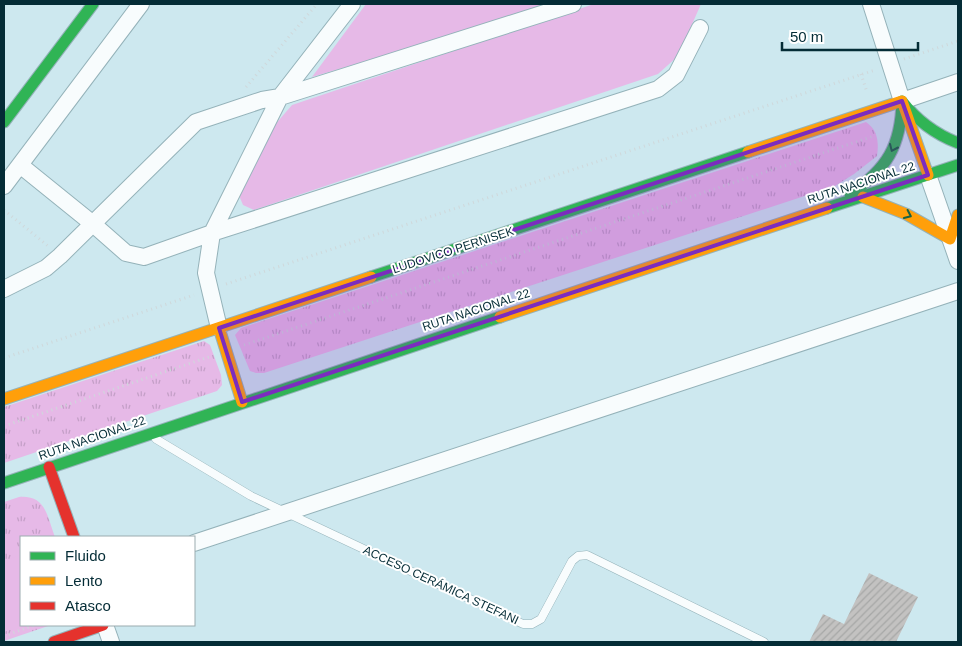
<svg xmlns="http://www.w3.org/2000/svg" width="962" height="646" font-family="Arial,sans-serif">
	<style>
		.grass { fill: url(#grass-tufts) }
		.garden { fill: #e6b9e7 }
		.building { fill: url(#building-hatch) }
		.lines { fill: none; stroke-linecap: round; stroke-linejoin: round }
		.lane-casing { stroke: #94b2b9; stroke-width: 9 }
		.street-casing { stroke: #94b2b9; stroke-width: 18 }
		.fast-casing { stroke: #94b2b9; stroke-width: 13 }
		.slow-casing { stroke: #94b2b9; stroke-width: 13 }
		.jam-casing { stroke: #94b2b9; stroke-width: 13 }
		.path { stroke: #cfd8db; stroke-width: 3; stroke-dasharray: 1 4; stroke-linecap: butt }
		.lane { stroke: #f8fcfd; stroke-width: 8 }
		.street { stroke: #f8fcfd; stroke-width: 16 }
		.fast { stroke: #30b455; stroke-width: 11 }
		.slow { stroke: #ff9f0a; stroke-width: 11 }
		.jam { stroke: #e5322d; stroke-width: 11 }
		.oneway { stroke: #166242 }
		.marked { fill: #7b2cbf; fill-opacity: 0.2; stroke: #7b2cbf; stroke-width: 4; stroke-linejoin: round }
		.labels { text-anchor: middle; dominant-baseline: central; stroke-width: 4; stroke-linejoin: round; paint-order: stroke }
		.street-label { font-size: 12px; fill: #042c36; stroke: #fff }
	</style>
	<defs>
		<pattern id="grass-tufts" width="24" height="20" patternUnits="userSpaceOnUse" patternTransform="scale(1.25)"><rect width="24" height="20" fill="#e6b9e7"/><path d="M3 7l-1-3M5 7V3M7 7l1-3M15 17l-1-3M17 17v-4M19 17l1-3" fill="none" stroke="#c49fc7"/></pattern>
		<pattern id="building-hatch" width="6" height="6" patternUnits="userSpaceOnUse" patternTransform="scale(1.25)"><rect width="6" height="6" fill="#c3c2c1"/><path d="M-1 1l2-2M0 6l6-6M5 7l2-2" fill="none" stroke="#a6a7a6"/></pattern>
	</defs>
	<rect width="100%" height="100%" fill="#cde8ef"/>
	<path class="grass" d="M866,122C878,130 879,143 877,156L854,174L835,186L264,373H256L250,371L235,335L241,328Z
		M204,341L210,345L221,375L222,385L217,391L4,463V407Z
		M19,497C46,495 47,516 55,537H21V625H51L4,641V502Z"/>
	<path class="garden" d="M366,4H558L312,77Z
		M594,4H701L678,56L658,74L254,210L243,205L238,193L273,127L292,105Z
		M21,555V625H23L4,632V561Z"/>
	<path class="building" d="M869,573L918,597L896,642H809L823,614L844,624Z"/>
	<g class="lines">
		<g class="lane-casing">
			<path id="lane" d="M156,439L251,496L523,624H532L541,619L572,561L578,556L587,555L764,642"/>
		</g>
		<g class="street-casing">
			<path id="street" d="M871,4L902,101L958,82
				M20,165L93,224L126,253L144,257L212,233L658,89L676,75L700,28
				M928,175L958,261
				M4,186L141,4
				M4,289L46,268L60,256L196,122L262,100L280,97L573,4
				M219,328L206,273L212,233L280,97L352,4
				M194,543L958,291
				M105,625L111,642"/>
		</g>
		<g class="fast-casing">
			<path id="fast" d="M902,101C917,121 935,134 958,143
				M4,122L93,4
				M850,194C887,169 901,146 902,101
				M827,208L958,165
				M371,277L748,152
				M4,483L500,317"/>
		</g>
		<g class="slow-casing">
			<path id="slow" d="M748,152L902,101L928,175
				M863,197L906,214L950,239L958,215
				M500,317L827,208
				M219,328L242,402
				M4,399L371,277"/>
		</g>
		<g class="jam-casing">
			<path id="jam" d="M49,467L74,537
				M54,642L103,625"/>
		</g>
		<path class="path" d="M904,59L958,41
			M861,74L867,92
			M246,87L317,4
			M4,210L48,246
			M226,284L875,70
			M244,345L874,136
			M4,358L194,295
			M4,426L209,357
			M4,636L35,625"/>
		<use href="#lane" class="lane"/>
		<use href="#street" class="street"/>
		<use href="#fast" class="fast"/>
		<use href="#slow" class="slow"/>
		<use href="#jam" class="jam"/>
	</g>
	<defs><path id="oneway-chevron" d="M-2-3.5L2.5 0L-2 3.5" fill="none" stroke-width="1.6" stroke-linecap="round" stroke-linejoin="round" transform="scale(1.25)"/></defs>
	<g class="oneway">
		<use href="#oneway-chevron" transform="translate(893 148) rotate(114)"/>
		<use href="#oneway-chevron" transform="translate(908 215) rotate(25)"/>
	</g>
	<path class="marked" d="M902,101L928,175L242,402L219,328Z"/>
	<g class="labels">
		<g class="street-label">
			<text transform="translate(861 183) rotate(-18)">RUTA NACIONAL 22</text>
			<text transform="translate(453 250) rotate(-18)">LUDOVICO PERNISEK</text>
			<text transform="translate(476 310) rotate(-18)">RUTA NACIONAL 22</text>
			<text transform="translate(92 438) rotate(-19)">RUTA NACIONAL 22</text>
			<text transform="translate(441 585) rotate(25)">ACCESO CERÁMICA STEFANI</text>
		</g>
	</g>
	<rect width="962" height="646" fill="none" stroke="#042c36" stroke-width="10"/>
	<rect x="20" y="536" width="175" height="90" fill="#ffffff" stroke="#9babaf"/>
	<rect x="30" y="552" width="25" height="8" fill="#30b455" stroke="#9babaf"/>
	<text x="65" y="561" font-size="15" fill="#042c36">Fluido</text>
	<rect x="30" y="577" width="25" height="8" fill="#ff9f0a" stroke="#9babaf"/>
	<text x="65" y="586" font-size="15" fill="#042c36">Lento</text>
	<rect x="30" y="602" width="25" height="8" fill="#e5322d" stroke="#9babaf"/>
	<text x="65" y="611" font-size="15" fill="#042c36">Atasco</text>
	<path d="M782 42v8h136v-8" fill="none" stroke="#042c36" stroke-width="2.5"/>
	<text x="790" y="42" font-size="15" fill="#042c36" stroke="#ffffff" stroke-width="4" paint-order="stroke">50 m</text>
</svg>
